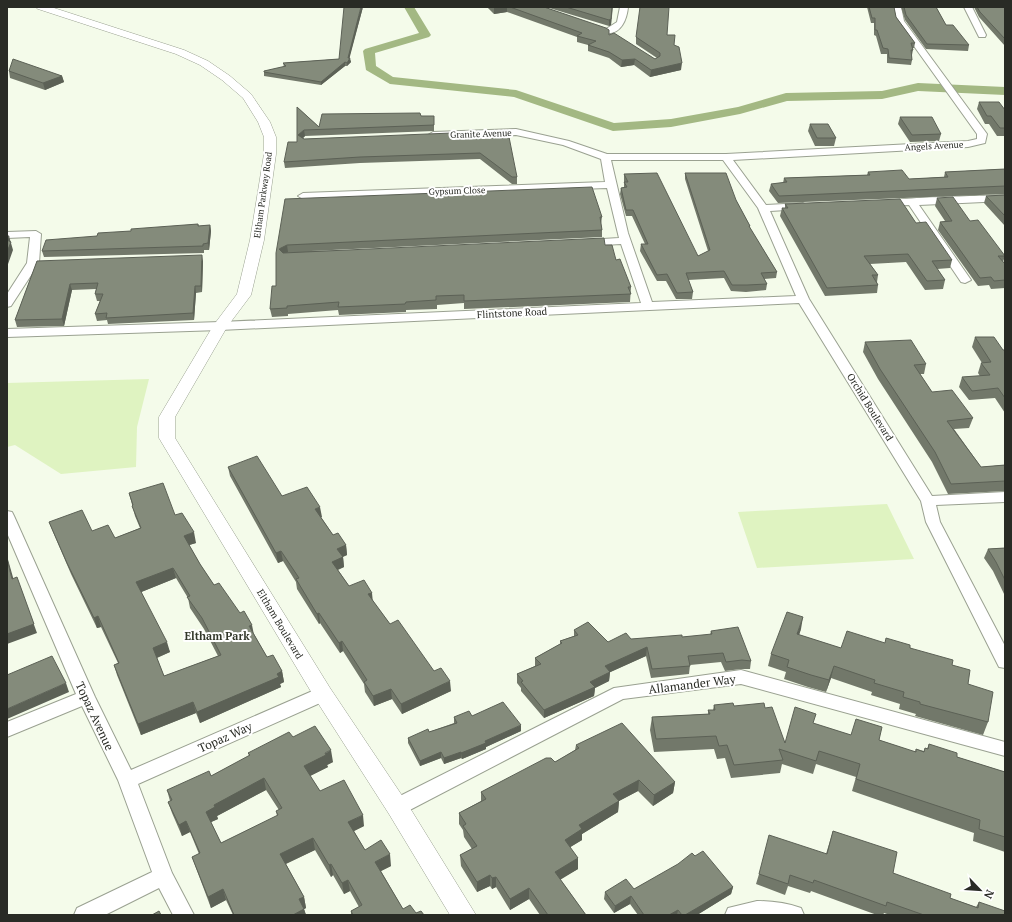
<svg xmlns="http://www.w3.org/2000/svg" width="1012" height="922" font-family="'PT Serif',serif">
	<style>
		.green { fill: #dff3c1 }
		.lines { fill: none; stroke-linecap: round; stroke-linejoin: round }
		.canal { fill: #a3b883; fill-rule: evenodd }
		.minor-casing { stroke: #9aa191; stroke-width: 2 }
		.tertiary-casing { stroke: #9aa191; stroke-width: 1 }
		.minor { fill: #fff; fill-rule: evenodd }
		.tertiary { fill: #fff; fill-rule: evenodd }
		.wall { fill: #72786a; fill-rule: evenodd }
		.shaded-wall { fill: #5c6156 }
		.building { fill: #848b7b; stroke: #5c6156; fill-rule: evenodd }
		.labels { text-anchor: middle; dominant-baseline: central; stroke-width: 4; stroke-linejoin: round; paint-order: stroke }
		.far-street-label { font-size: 9px; fill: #292b25; stroke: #fff }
		.street-label { font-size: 10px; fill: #292b25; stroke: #fff }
		.neighbourhood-label { font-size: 11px; font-weight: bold; fill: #32372a; stroke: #fff }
		.near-street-label { font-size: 12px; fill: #292b25; stroke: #fff }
	</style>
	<rect width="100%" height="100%" fill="#f4fbea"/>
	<path class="green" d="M149,379L137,427L136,467L61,474L15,445L7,447V383Z
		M887,504L914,559L757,568L738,512Z"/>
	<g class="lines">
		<path class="canal" d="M404,7H414L431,35L429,37L375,53L376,66L393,77L516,90L614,123L671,119L738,107L786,93L882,91L918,83L1005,87V95L918,91L882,99L787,101L740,114L671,127L613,131L514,97L390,84L366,70L363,51L365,49L419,33Z"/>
		<g class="minor-casing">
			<path id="minor" d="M620,7H628C627,19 621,35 606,33V29L617,22Z
				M893,7H901L904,21L987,134L985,143L968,147L733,160L766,205L803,203L808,206L803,209L770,211L809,299L932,496L1005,492V502L936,505L940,522L1005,646V668L999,667L926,522L921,501L799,303L220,330L7,337V329L220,322L641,303L621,244L586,246L581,243L586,240L619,238L607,188L303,199L298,196L303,193L605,182L601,159L563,145L516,135L430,137L428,135L433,132L516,129L569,141L607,154H726L968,141L977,139V134L896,21ZM611,160H723L758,208L796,296L652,302L628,233Z
				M964,7H972L986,35L985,37H979Z
				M1005,195V201L919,205L971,280L965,283L961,282L909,205L884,206L879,203C884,197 989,196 1005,195Z
				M36,231L41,234L39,263L11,306L7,307V294L27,263L30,237L7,238V232Z
				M7,511L12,512L14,516L95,697L131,770L317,689L323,687L329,689L332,694L329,699L138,784L172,873L194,915H173L159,888L105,915H74L77,908L152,872L118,780L82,706L7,737V722L76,694L7,533Z
				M741,670L1005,742V756L741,684L623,699L404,813L397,815L390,813L388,807L390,801L614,688Z
				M757,901C772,901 787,903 801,908L804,915H725L728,908Z"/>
		</g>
		<g class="tertiary-casing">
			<path id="tertiary" d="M36,7H51L184,50L208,61L230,76L251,94L270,122L276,137V154L264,240L251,295L227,327L175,417V438L330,688L405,800L476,915H450L389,814L316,700L159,438V417L213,326L237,294L250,240L264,154V137L258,122L243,98L222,80L200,65L176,54L38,9Z"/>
		</g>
		<use href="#minor" class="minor"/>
		<use href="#tertiary" class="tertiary"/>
	</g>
	<path class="wall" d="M363,7L349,58L351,62L347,66H345L321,85L264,76V71L284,67L283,63L339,59Z
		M435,7H449V8H435Z
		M487,7H544L609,30V35L655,59L657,58L636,44V37L667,35L674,45L681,70L650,77L634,65L621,67L609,58L588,51V45L577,42V37L507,12L494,14Z
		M546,7H613L611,25L609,26Z
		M867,7H894L896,17L915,43L914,48H912L913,50L912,55V60L911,65L887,63V54H881L876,36L874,35V23H871Z
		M901,7H936L946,25L969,45L968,51L926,49L905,20Z
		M974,7H1005V46L979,17Z
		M9,71L62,76L64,82L45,90L10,78Z
		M979,102L1005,110V136H997L989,124H985L977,109Z
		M297,107L319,127L421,116H434V131L305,136L303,138L304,139L452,136L497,138L517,177V184H512L480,159L360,163L285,168L284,162L297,142Z
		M900,117L941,134L939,141L910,142L898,124Z
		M810,124L836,138L834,146H815L808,131Z
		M1005,169V194L778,203L769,191L771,184L783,183L784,178L867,175L868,172L909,179L944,177L945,172Z
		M685,173L736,200L750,226V228L777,272L776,278L764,279L767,284L766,290L746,292L731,291L724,278L688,280L693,292L692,299H676L666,281H657L640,251L641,244H645L632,216H626L620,194L621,188L624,187V174L698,256L708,251L685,179Z
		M1005,195V226L984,203L986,196Z
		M937,198L970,221L1005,256L1003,262L1005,264V288L991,289L989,285L978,286L938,230L940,222L945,221L935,206Z
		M285,199L602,217L601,224L602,230V237L311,251L605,245L616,260L631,287L630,302L464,309V303L437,305V309L406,310V312L339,315L338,310L288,314V316L272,317L270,309L276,286Z
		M785,204L916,223L952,260L950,268L937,269L945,280L943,289L925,290L906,262L870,264L878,275L877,282L878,285L877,293L825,296L780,216L782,208H785Z
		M198,224L199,226L210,225L211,231L209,250H204V253L44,257L42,251L97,236L131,231Z
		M37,261H203L202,292L196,293L194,320L108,324L107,320L97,321L95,314L100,301H97L95,294L96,289L72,290L64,326L17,327L15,320Z
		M975,337L1003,350H1005V413L995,398L969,400L959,387L962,377L980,376L978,373L981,363H982L972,347Z
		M865,342L926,364L924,374H920L932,392L973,418L969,428L954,429L981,467L1005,465V491L948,494L932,462L878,379L863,352Z
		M228,467L322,517H321L333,535L346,545L347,555L343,557L344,567L338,570L349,586L372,593V600L390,624L434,671L451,691L402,714L392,699L374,706L365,692L364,684L343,651L340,653L320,623L319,624L297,589L296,582L283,561L278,563L230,476Z
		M129,493L175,515L196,543L189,545L200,564L214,585L254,634L267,657L282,671L284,682L280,684L281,687L200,723L196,713L141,735L117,675L114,665L118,663L101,627L97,628L71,574L53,532L49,522L92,531L115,538L140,528L135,516ZM176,578L188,598L190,608L204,629L218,656L164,676L157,658L170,652L141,592Z
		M1005,548V596L993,571L984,558L988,549Z
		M801,629L799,635L841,648L885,643L910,648L952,665L968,684L988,722L983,735L915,716L916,714L899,709L900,704L871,695L872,692L831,678L826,692L808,687L784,679L786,672L768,666L771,654Z
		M574,630L608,642L631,639L682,637L710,635L711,631L751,661L750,669H741L725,671L721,662L690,665L689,674L651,678L646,656L610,672L609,681L595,688L594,696L544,718L521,691V688L517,683V674L535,666V658L560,644V641L574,636Z
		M714,705L765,708L785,743L814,724L851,735L879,740L915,752L916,749L924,751L925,748L927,749L929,744L957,757L1005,772V852L973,841L974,833L852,791L856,777L816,764L813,774L782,764L780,773L731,778L725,758L717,759L714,749L654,752L650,730L652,717L708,714V710H713Z
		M472,716L521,731L486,747V749L462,759L461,758L444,764L441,758L420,766L408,743V738L429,732L454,723V717Z
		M293,737L333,762L327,765L328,767L310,776L320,791L364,826L354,831L365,850L391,866L381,871L403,909L416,913L424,915H351V911L359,907L350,891L344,894L333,875L331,877L315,850L286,864L304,897L306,908L304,909L306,915H233L226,900L211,908L196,868L192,857L199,854L190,832L182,836L172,813L168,802L170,801L167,790L211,776L249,756L248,753ZM266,790L279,810L276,811L277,816L221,843L211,822L218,819L217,816Z
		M576,745L675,782L673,793L653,806L638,791L619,801L618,812L582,834V840L570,847L578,869L560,879L586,915H540L529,899L510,910L496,887L492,889L490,886L477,892L461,866L460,855L472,849L464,837L463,830L459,824V813L481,801V792L555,762L575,750Z
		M833,831L893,873L950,898L976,907L979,902L1005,915H890L884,913L883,915H877L811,891L810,893L788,886L785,895L756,884L759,874L826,854Z
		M695,856L733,887L731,894L697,915H638L630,904L614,913L604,899L605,892L634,889Z"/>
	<path class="shaded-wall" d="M361,7H363L349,60L350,58L351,62L347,66V63Z
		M494,7H507V12L494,14Z
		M612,7L611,25L609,26V20Z
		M635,59L634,65L621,67L622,60Z
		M345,62V66L321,85V82Z
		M682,63L681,70L650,77L651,70Z
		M62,76L64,82L45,90L43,83Z
		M304,130L305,136L299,142L298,135Z
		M210,225L211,231L209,250L208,243Z
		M9,236L13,250L7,267V240Z
		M287,245L288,252L280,257L279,249Z
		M202,255L203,261L202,292L201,286Z
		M70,284L72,290L64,326L62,319Z
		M195,286L196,293L194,320L193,313Z
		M320,507L322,517L316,518L315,509Z
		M194,532L196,543L186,546L184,536Z
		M346,545L347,555L339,558L337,549Z
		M281,551L283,561L278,563L276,553Z
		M7,556L16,588L12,579L7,559Z
		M343,557L344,567L334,571L332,562Z
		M173,568L176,578L139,593L136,582Z
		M20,586L37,633L7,644V634Z
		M372,593L373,603L368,594Z
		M319,613L320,623L319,624L317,614Z
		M98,616L101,627L97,628L94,618Z
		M803,617L801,629L795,646L797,634Z
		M252,625L254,635L249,626Z
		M342,641L343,651L340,653L339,643Z
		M167,642L170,652L156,658L153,648Z
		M647,647L646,656L604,675L605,666Z
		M834,666L831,678L826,692L829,680Z
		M282,671L284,682L280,684L281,687L200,723L197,712Z
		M610,672L609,681L595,688L594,696L544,718V710L590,682Z
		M450,681L451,691L402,714L401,704Z
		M66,683L69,692L7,719V709Z
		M391,689L392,699L374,706L373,696Z
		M193,702L196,713L141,735L138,724Z
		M521,725V731L486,747V749L462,759L461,753L485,741Z
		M331,750L333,762L327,765L328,767L306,778L304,766Z
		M441,752V758L420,766V761Z
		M461,752V758L444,764V758Z
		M264,778L266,790L217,816L218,819L209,823L206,812L214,805Z
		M639,780L638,791L619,801L618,812L582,834V840L564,851L565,840L579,825L613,794Z
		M675,782L673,793L653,806L654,795Z
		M363,815L364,826L350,833L348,822Z
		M186,821L190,832L182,836L179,825Z
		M313,838L315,850L283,865L280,854Z
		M390,854L391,866L377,873L375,862Z
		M578,858V869L555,883V872Z
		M331,864L333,875L331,877L329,865Z
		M490,875V886L477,892V882Z
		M496,877V887L492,889V878Z
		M348,880L350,891L344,894L342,883Z
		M733,887L731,894L697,915H685Z
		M529,888V899L510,910V899Z
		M223,889L226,900L211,908L208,897Z
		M631,896L630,904L614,913L615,906Z
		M304,897L306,908L302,910L299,899Z
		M304,909L306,915H293Z
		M678,910L677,915H669Z"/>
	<path class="building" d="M344,7H361L348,58H350L347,63L345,62L321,82L264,72V71L286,66L283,63L339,59Z
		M510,7H544L606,28L609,30V35L614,33L655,59L660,56V53L636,37L640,7H669L667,35H675L674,45L679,47L682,63L651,70L635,59L622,60L609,52L588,45L596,41L577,36L582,33Z
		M566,7H612L611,19L609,20Z
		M869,7H894L896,17L915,43H911L913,50H911L912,60L889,58L888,49L883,48L877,30H875V18H872Z
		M904,7H936L946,25H953L969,45L927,44L906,15Z
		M977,7H1005V39L980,12Z
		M13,59L62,76L43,83L9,71Z
		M979,102H999L1005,110V128H1000L991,116H987Z
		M297,107L319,127L322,114L420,113L421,116H434V125L304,130L298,135L304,139L452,133V136L496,135L497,138L509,137L517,177H512L480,153L360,157L284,162L288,142H297Z
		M900,117H932L941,134L912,135Z
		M810,124H828L836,138H817Z
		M1005,169V186L779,196L771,184L787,182L784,178L870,175L868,172L902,170L909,179L948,177L945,172Z
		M657,173L698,256L710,250L685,173H726L736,200L750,226H749L777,272L761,273L767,284L747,285H732L724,271L686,273L693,292L677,293L667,274L657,275L641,244H648L633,210H626L621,188L627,187L624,182H628L624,174Z
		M592,187L602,217H600L602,230L287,245L279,249L283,253L604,238L605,245H612L616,260L620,259L631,287H628L631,294L464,301V295L436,296V300L406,302L405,304L338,307L339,302L287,306V308L270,309L272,286H276V253L285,199Z
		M1005,195V216L986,196Z
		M953,197L970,221L978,220L1005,256H998L1005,264V280L994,281L991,277L980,278L940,222L952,221L937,198Z
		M900,199L916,223L926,222L952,260L932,261L945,280L927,281L908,254L864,256L878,275H872L878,285L827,288L782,208H788L785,204Z
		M198,224V226L210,225L208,243L203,244V246L42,251L46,240L97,236L98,233L131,231V229Z
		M7,236H9L7,240L11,242L7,252Z
		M202,255L201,286H195L193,313L106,318L107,313L95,314L103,294H95L98,283L70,284L62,319L15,320L37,261Z
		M975,337H994L1003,350H1005V398L998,388L972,391L962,377L990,375L981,363L991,362Z
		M911,340L926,364L914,365L932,392L952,390L973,418L947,421L981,467L1005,465V481L951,484L935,452L880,369L865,342Z
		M257,456L282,496L307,487L320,507L315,509L333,535L338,533L346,545L337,549L343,557L332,562L349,586L364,580L372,593L368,594L390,624L398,620L434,671L441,668L450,681L401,704L391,689L373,696L364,682L367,680L342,641L339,643L319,613L317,614L296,579L299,578L281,551L276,553L228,467Z
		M163,483L175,515L182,513L194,532L184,536L200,564L214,585L219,583L240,613L244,611L252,625L249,626L267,657L273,655L282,671L277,674L279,677L197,712L193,702L138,724L114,665L119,663L98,616L94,618L67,563L49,522L82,510L92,531L108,525L115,538L141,528L132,506L133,505L129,493ZM173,568L190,596L187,597L202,618L221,655L164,676L153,648L167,642L136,582Z
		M1005,548V580L996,562L988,549Z
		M7,559L12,579L17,577L34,624L7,634Z
		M787,612L803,617L797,634L841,648L847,631L885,643L886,638L910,645V648L953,660L952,665L970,670L968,684L993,692L988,722L920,704V702L903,697L904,692L874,683L875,680L834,666L829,680L811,675L787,667L789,660L771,654Z
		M588,622L608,642L626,633L631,639L682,635V637L712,634L711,631L738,627L751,661L742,660L726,662L723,653L688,656L690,666L652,669L647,647L605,666L610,672L590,682L595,687L544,710L521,682L523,681L517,674L541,664L535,658L562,643L560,641L578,635L574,630Z
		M52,656L66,683L7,709V675Z
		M503,702L521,725L485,741L486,743L461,753V752L444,758L441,752L420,761L408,738L428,729L429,732L457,723L454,717L469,711L472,716Z
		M733,703L734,706L764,703L765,708L772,707L785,743L795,707L816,714L813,723L851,735L856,719L882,727L879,740L916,752V749L924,752L925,748L928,749L929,744L957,753V757L1005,772V837L979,829L980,820L856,779L860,764L819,751L816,761L779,749L783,760L734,765L727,745L719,746L716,736L656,739L652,717L710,714L708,710H715L714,705Z
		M622,723L675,782L654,795L639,780L613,794L619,801L579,825L582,829L565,840L578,858L555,872L586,915H548L529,888L510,899L496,877L492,878L490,875L477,882L460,855L477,846L463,826L466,824L459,813L486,799L481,792L546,758H551L555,762L579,748L576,745Z
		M315,726L331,750L325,753L326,755L304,766L320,791L344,780L363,815L348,822L365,850L381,840L390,854L375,862L403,909L410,905L416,913L421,911L424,915H353L351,911L362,905L348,880L342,883L331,864L329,865L313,838L280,854L304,897L299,899L304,909L293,915H234L223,889L208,897L192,857L200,853L186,821L179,825L168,802L172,800L167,790L209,771L211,776L250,755L248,753L289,732L293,737ZM264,778L282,808L276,811L278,815L221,843L206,812L215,807L214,805Z
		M833,831L897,852L893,873L951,894L950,898L978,908L979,902L1005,911V915H924L887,902L886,906L814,880L813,883L790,875L788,884L759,874L769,835L827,854Z
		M703,851L733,887L685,915H682L678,910L669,915H644L631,896L615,906L605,892L626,879L634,889L678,864L692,853L695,856Z
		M159,911L161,915H152Z"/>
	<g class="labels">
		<g class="far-street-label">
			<text transform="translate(481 134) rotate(-2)">Granite Avenue</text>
			<text transform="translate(934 146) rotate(-3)">Angels Avenue</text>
			<text transform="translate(457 191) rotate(-2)">Gypsum Close</text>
			<text transform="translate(263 195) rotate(-82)">Eltham Parkway Road</text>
		</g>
		<g class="street-label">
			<text transform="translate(512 313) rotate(-3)">Flintstone Road</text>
			<text transform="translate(870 407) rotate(58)">Orchid Boulevard</text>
			<text transform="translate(280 624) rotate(59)">Eltham Boulevard</text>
		</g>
		<g class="neighbourhood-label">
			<text x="217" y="636">Eltham Park</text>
		</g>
		<g class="near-street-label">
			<text transform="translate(692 684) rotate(-7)">Allamander Way</text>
			<text transform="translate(95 716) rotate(65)">Topaz Avenue</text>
			<text transform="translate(225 737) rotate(-24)">Topaz Way</text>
		</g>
	</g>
	<rect width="1012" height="922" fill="none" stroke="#292b25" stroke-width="16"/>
	<g transform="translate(980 890) rotate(115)" stroke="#ffffff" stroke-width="3" paint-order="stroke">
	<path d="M0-3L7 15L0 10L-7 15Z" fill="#292b25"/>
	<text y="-6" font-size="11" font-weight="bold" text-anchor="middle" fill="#292b25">N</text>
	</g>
</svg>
